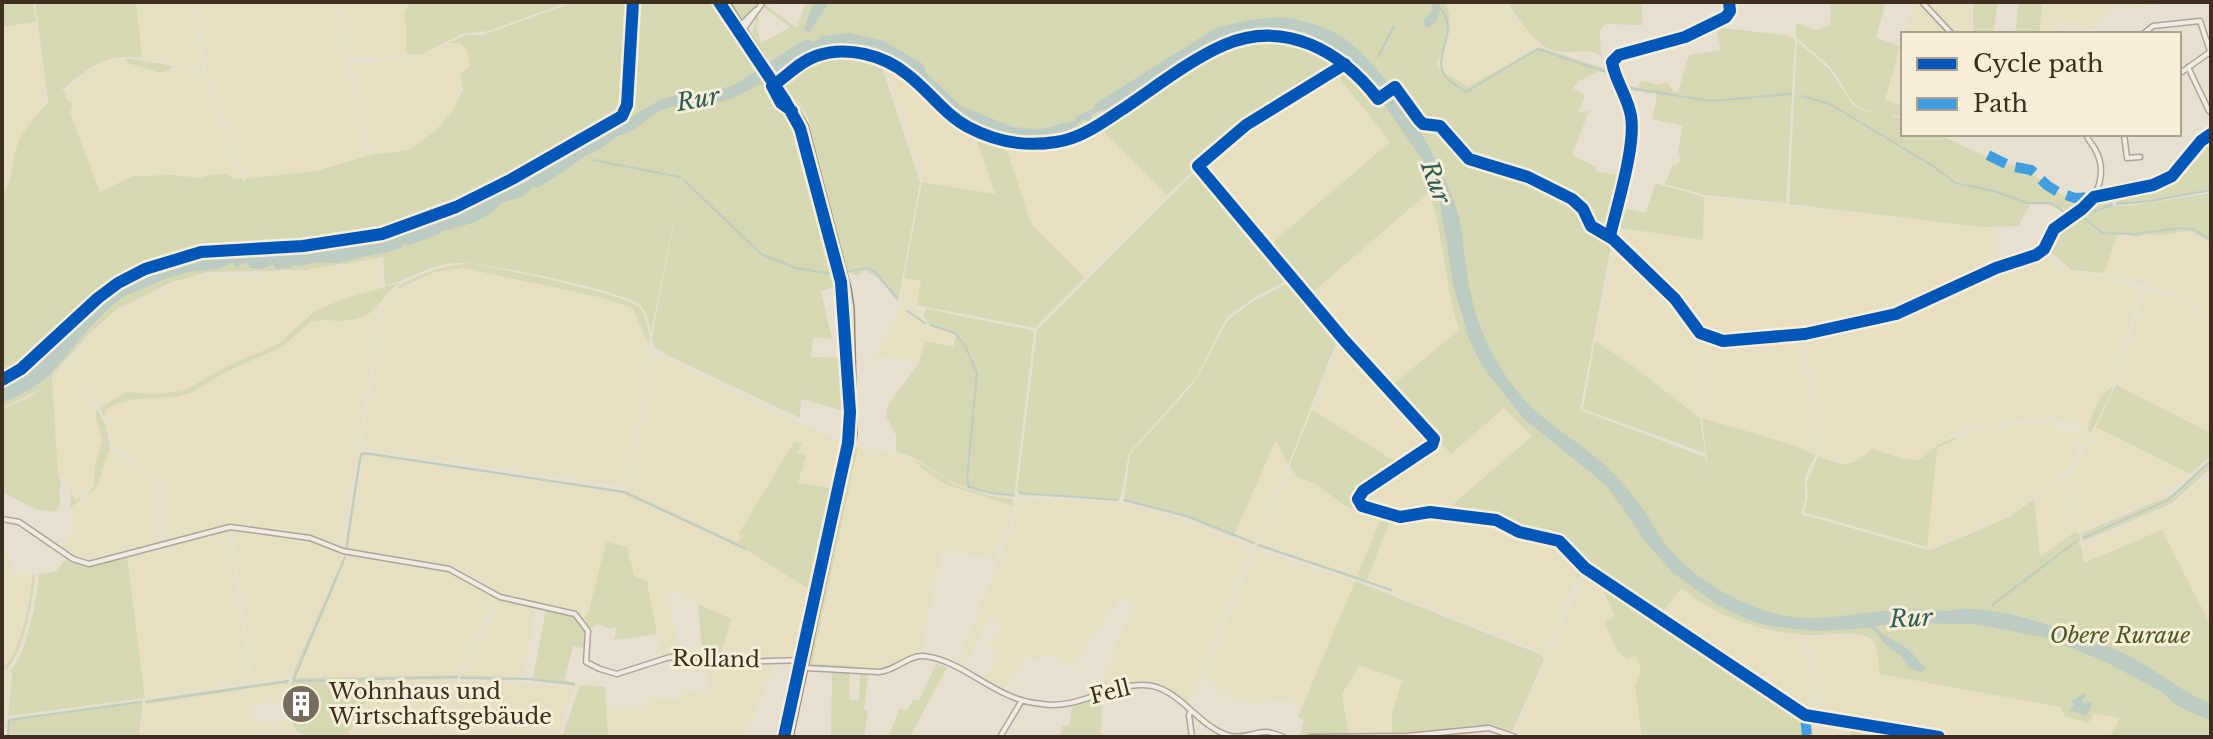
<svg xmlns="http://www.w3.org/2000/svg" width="2213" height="739" font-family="'Libre Baskerville',serif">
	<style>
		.farmland { fill: #e6dfc2 }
		.green { fill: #d6d7b3 }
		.water { fill: #bcccc2 }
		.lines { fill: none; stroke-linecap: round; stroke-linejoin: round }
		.stream { stroke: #bcccc2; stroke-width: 2 }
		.minor-casing { stroke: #ada599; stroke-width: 7 }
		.primary-casing { stroke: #928b80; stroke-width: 10 }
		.minor { stroke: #efebe3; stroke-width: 4 }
		.primary { stroke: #e6e1d4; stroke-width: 7 }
		.quiet { stroke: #3f9de0; stroke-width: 10; stroke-dasharray: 20 10; stroke-linecap: butt }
		.cycleway-casing { stroke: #f7eed8; stroke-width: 17 }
		.cycleway { stroke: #0057b8; stroke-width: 12 }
		.labels { text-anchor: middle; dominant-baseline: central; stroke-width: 6; stroke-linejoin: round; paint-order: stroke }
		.park-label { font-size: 22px; font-style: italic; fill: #4d5a26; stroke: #f7eed8 }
		.street-label { font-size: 22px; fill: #3d2e20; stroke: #f7eed8 }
		.poi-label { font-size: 22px; fill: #3d2e20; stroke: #f7eed8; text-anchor: start }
		.water-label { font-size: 24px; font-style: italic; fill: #2f5d5a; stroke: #f7eed8 }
	</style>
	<rect width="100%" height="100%" fill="#e7e0d1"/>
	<path class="farmland" d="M136,2H195L202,70L142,58Z
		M197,2H335L368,155L370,154L350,63L415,57L448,43H460L467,49L470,66L452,112L435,131L409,150L371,155L316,171L245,179L206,72Z
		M337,2H409L404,14L408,25L405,41L408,55L350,59Z
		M1445,2H1504L1539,47L1468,88L1459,80L1442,72L1437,65L1449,31L1446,23L1450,19L1448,8Z
		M1913,2H1920L1946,31L1945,34H1904Z
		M1924,2H1972L1970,34H1955Z
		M2038,2H2179L2106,11L2094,27L2056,24L2054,34H2039L2042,6Z
		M36,22L47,102L19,142L12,183L2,197V27Z
		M1903,36V106L1885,101Z
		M126,58V61L139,67L161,73L173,66L205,74L242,178L234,179L228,174L210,175L200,178L174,175L133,176L99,192L70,113L71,102L67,100L64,91L103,61Z
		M884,62L916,82L944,110L947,117L973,130L995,195L922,182Z
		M1335,72L1390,142L1266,248L1203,171L1202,166L1248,125Z
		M1100,125L1170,194L1085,278L1031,224L1004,142L1024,146L1059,143L1078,137Z
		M1430,191L1460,329L1389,388L1308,296Z
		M1704,197L1998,229V265L1928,298L1877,318L1805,333L1720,339L1699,330L1663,283L1615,239L1612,233L1614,227L1703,240Z
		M2182,230L2193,231L2211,242V324L2196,304L2186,298L2104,273L2118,233L2138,237L2146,234L2166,235Z
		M1615,242L1659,283L1698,332L1700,418L1634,367L1595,341Z
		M2044,251L2066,270L2105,276L2140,289L2113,387L2104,392L2087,430L2064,420L2036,419L1969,427L1946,438L1919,460L1904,459L1872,449L1858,462L1850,465L1818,456L1806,339L1809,335L1896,313L1997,268Z
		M381,259L383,289L341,300L299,327L277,345L231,364L184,391L153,394L132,391L119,396L100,408L80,375L98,410L95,415L102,440L94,486L80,500L73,498L69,483L58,475L52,377L68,361H71L79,373L73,361L81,345L116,311L184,279L205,275L308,271Z
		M462,268L599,297L633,308L645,337L650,343L631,481L626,487L361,449L383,307L387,295L397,287L399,289L405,288L435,272Z
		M904,278L921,281L917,305L901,301Z
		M2145,289L2189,301L2211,326V433L2116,385Z
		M382,299L342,547L321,538L239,525L162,540L161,483L113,447L105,419L107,410L116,404L137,399L173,397L191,393L224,373L283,346L312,321L353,320L375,309Z
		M900,304L915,308L929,326L952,332L956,336L954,347L919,363L908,359L902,361L895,358L893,360L885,356L871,363Z
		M1702,336L1723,342L1803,336L1816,455L1793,445L1702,418L1700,337Z
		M1343,341L1432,438L1431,444L1401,465L1312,410L1339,343Z
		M654,353L848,445L838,489L798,483L738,543L626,491L632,484L650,357Z
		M1505,408L1535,438L1447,513L1429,512L1398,516L1361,504L1360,496L1363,493L1432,447L1435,443V438L1451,454Z
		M2055,422L2057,428L2063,432L2082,431L2090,435L2085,445H2077L2074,466L2011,514L1937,546L1927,547L1937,447L1983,426Z
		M2096,427L2190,474L2163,497L2080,531L2070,487L2074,470Z
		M1276,439L1288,465L1255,545L1233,537Z
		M858,447L912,458L924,470L945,484L1014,506L1010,524L994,560L943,549L921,654L898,665L881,669L812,664Z
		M109,448L158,483L159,541L96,561H80L60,549L71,532L69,528L73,520L70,508L84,499L100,480Z
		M365,455L619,492L633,497L747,550L815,593L802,657L719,660L731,620L672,591L670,594L678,657L662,656L647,581L634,576L606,543L588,614L584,618L570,609L504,596L467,574L447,566L348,550L362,456Z
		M1289,467L1299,478L1314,483L1346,506L1363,510L1381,519L1357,577L1257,544Z
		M2071,472L2069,498L2079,533L2040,561L2034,499Z
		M2204,478L2211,493V626L2162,530L2086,564L2084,555V543L2175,505Z
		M1017,498L1124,503L1191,522L1252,548L1189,705L1167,689L1150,683L1115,686L1097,691L1133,604L1120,598L1072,667L1053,655L1049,660L1042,656L1038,662L1026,656L1004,690L984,680L997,655L988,647L1001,625L990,620L962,668L956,664L1015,521Z
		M1430,517L1490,525L1510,536L1555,546L1566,554L1578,575L1546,654L1366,582L1390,521Z
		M232,529H242L318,541L340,552L341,558L335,576L289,677L253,683Z
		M229,530L250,683L145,698L127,556Z
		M1256,550L1355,581L1302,707L1280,699L1255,704L1237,700L1216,689L1204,676Z
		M10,554L14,574H33L27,609L12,657L2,668V556Z
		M345,554L446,570L459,575L495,597L496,600L459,675L294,678L334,587Z
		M1584,574L1600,583L1608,598L1615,616L1605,623L1618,652L1627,659L1636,656L1639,663L1641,672L1635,685L1642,737H1518L1515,730Z
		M1681,587L1729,618L1767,631L1804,637L1818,715L1800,709L1661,616Z
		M503,599L535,607L524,677L461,675L499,601Z
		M1855,636L1871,641L1902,672L1911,679L1921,683L2138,686L2110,737H1947L1834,718V713L1819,710L1807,640L1811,637Z
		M775,665L745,737H608L607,707L646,705V698L681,700V692L708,690L706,667Z
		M1358,665L1402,679L1392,715V734L1348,733L1342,694Z
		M9,673L10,676L2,737V674Z
		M457,679L428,737H347L378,680Z
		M459,681L510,682L573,688L558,737H432Z
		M282,684L289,685V699L254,706L256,723L290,719L298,737H141L145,704Z
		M1808,716L1854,724L1852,733L1849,737H1808L1805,718Z"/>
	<path class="green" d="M2,2H33L36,22L2,27Z
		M35,2H136L142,58C102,53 90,68 61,91H64L67,100L73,104L70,113L100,192L133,176L174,175L200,178L210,175L228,174L234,179L242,178L244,184L245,179L316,171L371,155L409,150L435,131L452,112L463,89L460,75L470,66L467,50L460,43H448L466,35H483L574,2H718L738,33L737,36H740L753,52L759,48L752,33L757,14L759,15L757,27L761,43L790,27L763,7L765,4L797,28L806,2H1445C1452,14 1451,34 1445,46C1442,53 1438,57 1437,65C1445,77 1457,77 1467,87L1539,47L1612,71L1614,74L1599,71L1579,81L1573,88L1585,96L1578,112L1589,111L1572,155L1596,167L1595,171L1622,176L1609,233C1591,230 1591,219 1581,206C1572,193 1548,186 1534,179L1530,177L1528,179L1575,203L1590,226L1612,241L1580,410L1705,457L1708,470L1702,418L1793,445L1816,455L1805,476V501L1801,514L1925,549L1931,550L2009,517L2034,499L2040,557L2076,531V534L2079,533L2081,542L2078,544L2081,545L2084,563L2162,530L2211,626V737H2110L2120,718L2093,713L2090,721L2087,723L2064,716L2061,707L1880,674C1878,664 1879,645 1871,639C1857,629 1820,637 1802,635C1759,631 1715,616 1681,588L1659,617L1798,713L1804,737H1642L1635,685L1641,672L1638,659L1634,656L1627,659L1618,652L1605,623L1615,616L1600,583L1584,574L1590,571L1575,557L1583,569L1577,580V568L1555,546L1529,543L1490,525L1431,517L1390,521L1366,582L1256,546L1257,544L1357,576L1381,519L1346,506L1314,483L1299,478L1289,467L1312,410L1401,465L1365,489L1356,498L1362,508L1396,518L1432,513L1495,521L1443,513L1532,436L1504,408L1451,454L1389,388L1459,330C1445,285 1444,237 1429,192L1308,296L1266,248L1390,142L1335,72L1345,66L1343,63L1242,127L1167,195L1097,125C1071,142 1035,148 1004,142L1031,224L1085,278L1035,328L917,305L921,281L904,278L922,182L995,194L973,129L947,117L944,110L908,75L879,58L920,182L898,302L878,278L864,270L858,276L848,272L817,163L819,160L806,127L809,122L808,117L792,90L806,117L805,124L787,93L790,110L778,99L784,108L792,113L799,128L843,281V285L821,291L832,339L813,337L811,357L847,358L852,413L801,399L800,418L667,355L654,347L652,337L681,183L651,333C648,324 648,311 640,305C621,290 480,261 455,263C430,265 408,279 385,286L383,259L386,257L307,270L208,272L170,283L116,310L90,333L52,376L58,475L61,481L59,495L61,497L59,507L54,512L35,509L2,492V409L28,398L41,389L2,408V197C14,181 10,167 16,149C21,131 36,116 48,102Z
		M409,2H569L488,31L462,34L422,54L408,55C403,40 409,29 404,14Z
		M728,2H759L742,20Z
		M1507,2H1641L1643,25L1605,24L1600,30L1601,56C1587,47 1579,53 1564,52C1536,52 1521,21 1507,2Z
		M1831,2H1876L1885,5L1876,38L1900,46L1885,100L1903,106V118C1889,112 1870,113 1860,108C1847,100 1843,83 1834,72C1823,58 1809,49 1796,38V23L1816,30L1830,26Z
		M1973,2H1998L1993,34H1973Z
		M2019,2H2038L2042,6L2039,34H2015Z
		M1721,28L1786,35L1795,40L1786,203L1705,195L1665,184L1673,164L1676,166L1681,159L1678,151L1683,126L1652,119L1657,96L1655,93L1644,94V92L1625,89L1624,85L1640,88L1638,85L1642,81L1659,85L1667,82L1674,92H1678L1689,55L1721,50L1717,32Z
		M1797,41L1830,70L1852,104L1863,111L1887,113L1903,120V134H1938L1989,158L2028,170L2055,191L2071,198L2088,199L2074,213C2058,209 2048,203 2031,203L2018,226L1981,227L1789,204Z
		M126,58L173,66L168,71L161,73L128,63Z
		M2211,136V191L2145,203L2117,205L2112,195C2134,191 2160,190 2177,173C2189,161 2197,146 2211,136Z
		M1197,170L1290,279L1257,296L1227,317L1195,379L1129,453L1120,499L1020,495L1017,491L1037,330Z
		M1655,183L1704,197L1703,240L1614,227L1618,207L1646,213Z
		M2211,193V242L2189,230L2164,235L2146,234L2138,237L2118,233L2104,273L2071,270L2047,248C2053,230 2089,198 2106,196L2115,206H2129Z
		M468,264C492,266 626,294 639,307C647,315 649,332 650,343L645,337L633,308L599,297L463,268L435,272L398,289L397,287C420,274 441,265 468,264Z
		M401,282C388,290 384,299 374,309C356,327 333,318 312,321L283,346L224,373L191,393L174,397L137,399L116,404L106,410L105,419L100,408L126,392L153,394L184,391L231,364L277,345L315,311L341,300Z
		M1290,282H1293L1338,334V338L1288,465L1276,440L1233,537L1185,517L1124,501L1130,454L1194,383L1228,320L1253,301Z
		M927,309L1031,330L1034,333L1014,497C993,495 972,491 952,482C932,472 919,456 896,452V435L886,416L888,405L919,363L925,341L953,347L956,337L952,332L929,326L923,314Z
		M1595,341L1634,367L1700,418L1705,453L1583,409Z
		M2116,385L2211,433V456L2190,474L2096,427Z
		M2113,387L2111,393L2091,433L2087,430C2093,415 2097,393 2113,387Z
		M98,410L106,426L110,447L97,487L70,508L71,493L75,500L85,497L94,486L95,465L102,440L95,415Z
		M1957,436L1955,440L1937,448L1927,547L1804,512L1808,496L1807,482L1818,456C1845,466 1850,469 1872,449L1904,459L1919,460L1936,446Z
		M794,442L802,443L797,453L806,455L798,483L838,489L815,593L747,550L620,492L366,455L361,457L348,550L345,549L358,461L362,452L626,491L738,543L743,535H738Z
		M858,447L812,663L881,669L898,665L882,671L813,666L808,663L855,448Z
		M912,458L955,485L991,496L1012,499L1014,506L945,484L924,470Z
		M2211,458V468L2171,504L2084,541L2081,533L2172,495Z
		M606,542L627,547L634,576L647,581L657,634L614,640L617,628L613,627L611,629L597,624L590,629L584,618L588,614Z
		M345,555L334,587L294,678L459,675L457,679L378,680L347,737H309L298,733L293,725L291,704L292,678L296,665Z
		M127,556L145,698L8,716L12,673L10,671C27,655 37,598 39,574L56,571L67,557C90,571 102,564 127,556Z
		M33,574L35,575C34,596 22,664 2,672V668C22,652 30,599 33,574Z
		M1355,581L1542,655L1544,659L1513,730L1508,732L1483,727L1392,734V715L1402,680L1359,665L1342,694L1348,733L1299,737L1304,720L1298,717Z
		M698,604L731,619L719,660L703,661Z
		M546,609C575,612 586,618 587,649L573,646L564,681L575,683L574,686L527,680L460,679L461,675L533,678Z
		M936,664L947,667L910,737H888L900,708L907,711L913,699L919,701Z
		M832,672H850L849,700H859L860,672L868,675L864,710L868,711L864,737H831Z
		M287,680L289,685L282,684L145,704V700Z
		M580,685L605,687L608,737H562Z
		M1102,696L1101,737H1060L1062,726L1070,725L1072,706Z
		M143,700L139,737H6L8,719Z
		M1854,724H1859L1936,737H1849L1851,733L1850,727Z"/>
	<path class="water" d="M814,2H829L809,33L804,29Z
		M1430,2H1439C1441,13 1438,25 1426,28L1423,20L1433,10Z
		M1280,17C1300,20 1324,25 1341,36C1387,66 1445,164 1459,217C1463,235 1464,255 1467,274C1474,320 1491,360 1521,396C1545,424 1578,440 1605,465C1619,478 1631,493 1643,509C1651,520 1657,534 1667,546C1697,584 1758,616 1804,618C1827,619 1852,614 1875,612C1899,609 1921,608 1945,611C1954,612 1948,610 1957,609C1974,608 1998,611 2014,615C2054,626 2093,638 2129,656C2158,671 2180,691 2211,704V720C2195,714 2173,707 2164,693L2104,661L2044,637L1973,624L1902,623L1875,626C1882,637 1893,639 1902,645C1912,651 1918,661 1926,669L1920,672L1909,668L1901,656L1884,643L1872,628L1816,631L1769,626L1746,619L1718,605L1673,573L1645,541L1607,486L1523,418L1482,366L1469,339L1454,288L1440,202L1423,161L1377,94L1339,51L1312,39L1287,34L1258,32L1226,38L1210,45L1114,110L1109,113L1100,110L1092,115L1090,121L1083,119L1075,127V133C1032,147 985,142 950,110C923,86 900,53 862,47C814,39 776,79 735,97C712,108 687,100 664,109C653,113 645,122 635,129C629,133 623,133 618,136C613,138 608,144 603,147C597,151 588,153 582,158C568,168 553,179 537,188L532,187C526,199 513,198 501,203C491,219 459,228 442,231L439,234L410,245L404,243L400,249L336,263L314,262L299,267L295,265L290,268L276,269L273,264L262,269L251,268L246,262L237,267L232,263C219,271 201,269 185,273C167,277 149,286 134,292C106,302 74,348 54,370C40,385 21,395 2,403V387C14,382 27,375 37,366C49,356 57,339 71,334C76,319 86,317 96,308C101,303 102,298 107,294C131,276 161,269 187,260C200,255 216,260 229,253L237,257L242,254L263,257L272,252L309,253L318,249L357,246L452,218L470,206L473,208L520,182H528L535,174L549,169L551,164L660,100L684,93L701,95L734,85L806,39L815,42L822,36L849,33L884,41L923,64L927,74L961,106L1013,127L1039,129L1075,121L1076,117L1093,109L1095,104L1216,28L1248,20Z
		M2084,693L2086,696L2082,700L2083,703L2092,702L2089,712L2084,715L2069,710L2074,706L2072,701Z"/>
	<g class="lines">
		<path class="stream" d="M1439,7C1462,30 1431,54 1445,76C1449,82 1459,87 1466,92L1538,49L1612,74
			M1378,57L1394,26
			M1630,88L1710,101L1791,94
			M1801,96L1830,104L1933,166L1955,183L1994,191L2027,203H2051L2067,214
			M593,160L680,177
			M684,180L761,254L796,268L820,272L835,274L867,268L874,271L897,298
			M2117,204L2150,201L2211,190
			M2112,205L2081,216L2103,233L2135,234L2180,228L2195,230L2211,241
			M907,311L925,323
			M931,325L955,333L965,346L977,373L967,479L969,487L991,493L1014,495
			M1020,493L1118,500
			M1124,500L1190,517L1254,543
			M2083,538L2168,500L2211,461
			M1259,545L1391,590
			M346,548L361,454L365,453L624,492L746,549
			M345,557L293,681L457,677
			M1992,605L2078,540
			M461,678L531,679L574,684
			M146,702L288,681
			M8,737L9,720L141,702"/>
		<g class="minor-casing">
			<path id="minor" d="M1922,2L1952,34
				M740,26L756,10
				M743,30L763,2
				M2143,34L2153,26L2200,21L2210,51
				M2188,67L2209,111
				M2179,74L2210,52
				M2086,134C2088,141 2093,144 2096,151C2104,166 2101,183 2094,197
				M2124,134L2127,158L2140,157
				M2094,197C2119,190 2150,192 2172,175C2187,164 2195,145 2211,134
				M1610,236C1617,205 1636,146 1631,116C1628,97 1615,81 1612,62L1619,55L1685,37L1726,17L1730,11L1729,2
				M2,519L19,522L73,559L89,564L230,527L310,538L343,551L449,569L500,597L575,614L588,631L586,662L600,669L617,674L670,657L697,663L805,660
				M806,668L879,672C895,671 908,655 924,656C959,660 986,689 1018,699C1025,702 1034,703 1042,704C1076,710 1108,685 1142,685C1178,684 1197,727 1230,736C1243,739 1254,732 1266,732C1272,732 1278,735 1283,737
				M1191,711L1189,715L1192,737
				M1000,737L1022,700
				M1310,737L1407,736L1489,728L1515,737"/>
		</g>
		<g class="primary-casing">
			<path id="primary" d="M725,2L804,126L847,289L850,308L853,434L789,737"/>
		</g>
		<use href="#minor" class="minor"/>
		<use href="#primary" class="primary"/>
		<path class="quiet" d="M1988,155L2010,166L2031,170L2048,186L2058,192L2075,198L2094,197
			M1805,715L1807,737"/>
		<g class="cycleway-casing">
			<path id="cycleway" d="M719,2L784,99L800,128L841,282L850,412L848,443L784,737
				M1345,64L1246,125L1198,166L1344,340L1434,439L1432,445L1363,491L1358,499L1362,506L1400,517L1430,512L1496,520L1519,532L1559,541L1585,568L1805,715L1939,737
				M792,111L781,103L772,86C788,76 797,63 816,56C846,45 884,55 908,75C929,91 944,114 968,127C996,142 1025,147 1056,142C1083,138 1104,121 1126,107C1157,86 1190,60 1224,45C1285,19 1341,51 1378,99L1395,87L1419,120L1423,124L1440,126L1469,159L1528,177L1572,199L1583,209L1591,226L1613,239L1675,299L1700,333L1723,341L1805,334L1896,314L1996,268L2036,255L2044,249L2054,229L2082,209L2094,197L2153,185L2172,176L2201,141L2211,134
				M1610,236C1617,205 1636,146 1631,116C1628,97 1615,81 1612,62L1619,55L1685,37L1726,17L1730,11L1729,2
				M2,380L21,369L98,298L118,283L145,269L201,252L303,246L382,234L456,207L512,179L622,116L627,105L633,2"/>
		</g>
		<use href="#cycleway" class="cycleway"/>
	</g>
	<defs>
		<g id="building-disc" transform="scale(2)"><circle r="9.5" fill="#786c5e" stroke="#f7eed8"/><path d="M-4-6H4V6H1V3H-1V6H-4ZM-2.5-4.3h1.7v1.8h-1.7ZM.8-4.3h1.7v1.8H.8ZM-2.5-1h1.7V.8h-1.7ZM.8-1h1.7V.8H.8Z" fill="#fff"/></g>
	</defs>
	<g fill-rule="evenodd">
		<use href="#building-disc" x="301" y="704"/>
	</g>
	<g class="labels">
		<g class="park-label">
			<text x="2120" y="635">Obere Ruraue</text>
		</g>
		<g class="street-label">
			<text transform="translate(716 659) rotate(1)">Rolland</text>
			<text transform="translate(1110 692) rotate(-14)">Fell</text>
		</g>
		<g class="poi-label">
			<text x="329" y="691">Wohnhaus und<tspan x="329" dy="25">Wirtschaftsgebäude</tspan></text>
		</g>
		<g class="water-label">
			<text transform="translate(698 99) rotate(-10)">Rur</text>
			<text transform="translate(1436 182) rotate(70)">Rur</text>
			<text transform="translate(1911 618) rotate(-3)">Rur</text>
		</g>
	</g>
	<rect width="2213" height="739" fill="none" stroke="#3d2e20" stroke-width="8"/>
	<rect x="1901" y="32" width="280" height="104" fill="#f7eed8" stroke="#ada18e" stroke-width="2"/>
	<rect x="1917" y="58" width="40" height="12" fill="#0057b8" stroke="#ada18e" stroke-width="2"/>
	<text x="1973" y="72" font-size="24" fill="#3d2e20">Cycle path</text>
	<rect x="1917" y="98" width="40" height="12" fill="#3f9de0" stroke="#ada18e" stroke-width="2"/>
	<text x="1973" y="112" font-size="24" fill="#3d2e20">Path</text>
</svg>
